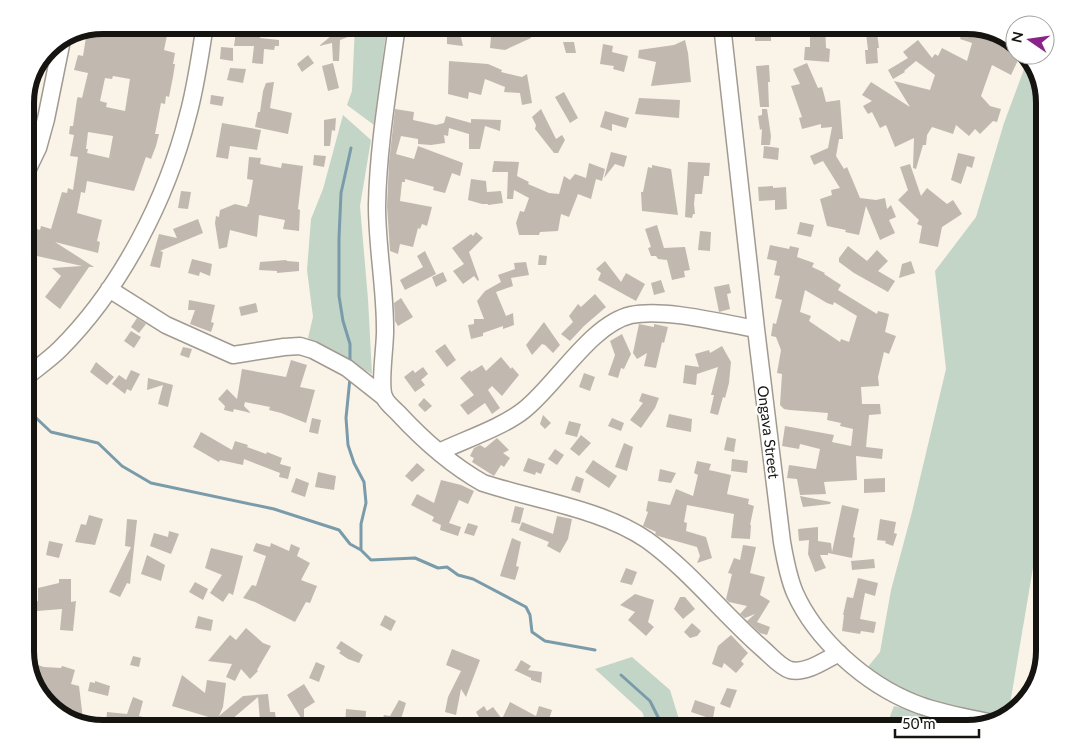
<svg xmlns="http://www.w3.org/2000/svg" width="1070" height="754" font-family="Lato,sans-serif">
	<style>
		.green { fill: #c3d5c7 }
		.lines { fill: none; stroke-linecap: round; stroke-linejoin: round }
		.stream { stroke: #7a9baa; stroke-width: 3 }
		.building { fill: #c1b9b0; fill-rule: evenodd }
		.minor-casing { stroke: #a19a91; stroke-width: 19 }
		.minor { stroke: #fff; stroke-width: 16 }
		.labels { text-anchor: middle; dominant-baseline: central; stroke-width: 4.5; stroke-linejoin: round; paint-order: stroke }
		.street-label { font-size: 15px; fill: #161410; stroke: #fff }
		.rim { fill: none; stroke: #161410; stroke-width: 6 }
	</style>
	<rect width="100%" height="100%" fill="#faf3e8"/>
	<path class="green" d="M355,25H387L374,125L347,105L352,91Z
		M1027,56L1037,68L1045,102V517L1035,556L1008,716L1002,721L992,723L921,706L862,674L880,652L891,590L912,512L946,369L935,271L976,217L1004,123L1023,72Z
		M343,115L371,140L360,206L368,299L372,374L308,338L313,317L307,270L311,219L323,189Z
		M632,657L670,690L682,729H649L642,712L595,669Z
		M894,706L977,727L968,729H885Z"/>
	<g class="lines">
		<path class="stream" d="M350,365V344L343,321L339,296V238L341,193L351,148
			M350,378L346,418L348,445L354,463L364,482L366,503L361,524V550
			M34,416L51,432L98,443L122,466L151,483L274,509L339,530L350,544L361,550L371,560L415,558L438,568L447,567L458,575L473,579L526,607L530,615L532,632L545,641L595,650
			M621,675L650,701L664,729"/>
	</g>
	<path class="building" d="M102,25H127L146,30L147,25L169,26L164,50L175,53L173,64H175L173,77L169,97L166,96L165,104L161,103L155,134H159L156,146L151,159L146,157L134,191L87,181L85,193L81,192L77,213L102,220L97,241L100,242L98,253L55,242L94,267H89L60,309L45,297L61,276L52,268L82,266L37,256L33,253L35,245H33L37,229L40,230L41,226L51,229L62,192L67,193L68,188L73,190L78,157L70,156L74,135L69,134L70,126H73L77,99L78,97L82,98L88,73L74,70L78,55L83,56L87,31ZM113,76L130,79L125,111L106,107L107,103L100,101L105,78L112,79ZM88,132L113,136L109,158L87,153L88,149H86Z
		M237,25H251L250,29L261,30L260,38L279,40V46H275L274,50L264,49L263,64L252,63L254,46H234Z
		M330,25H346L348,37L340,40L339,61H333L332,43L319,46L331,36Z
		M425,25H458L463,46L447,44V34L425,27Z
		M810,25H825L826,48L830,49L829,62L804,60L805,47H810Z
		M865,25H876L879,48H877L878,63L866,64L865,50H868Z
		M946,25H968L1007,38L1003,48L1015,53V55L1020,56L1011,75L992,65L981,96L990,106L1001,109L997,122L993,121L980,134L975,129L969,136L956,125L953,134L932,127L927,135L926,145H923L916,169L913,168L914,138L895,147L886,125L880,128L872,112L868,114L863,106L872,101L862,95L871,82L910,107L894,81L930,90L935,75L916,61L904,71L905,72L893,79L888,70L908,58L903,52L918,40L932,58L935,54L938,56L942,48L967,61L972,43L960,39L962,32L946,28Z
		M530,27L531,38L505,50L490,48L491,36L515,32Z
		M755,31H771V41H755Z
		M685,40L688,53L691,82L651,86L656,62L638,58L639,50L674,45Z
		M563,42H574L576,53H566Z
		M603,44L613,46L612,52L628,56L624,72L613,69L614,66L600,64Z
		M221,47L233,48V61L220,59Z
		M308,55L314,63L302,72L297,64Z
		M449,61L488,64L502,70L501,72L522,77L527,74L532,103L522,105L520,93L504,92L505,87L485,79L481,95L469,92L468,99L448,94Z
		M333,63L339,88L328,91L322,66Z
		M807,63L818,88L822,87L826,102L840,100L843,139H839L836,156L844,169L847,167L860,198L876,200L885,198L887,209L891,205L896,217L889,220L895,233L880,240L866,206L859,235L845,232L846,230L827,226L820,199L832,195L831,190L840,188L823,161L814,165L810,156L828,148L832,127L821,128V124L802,129L799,118L802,117L791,86L800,84L793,69Z
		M769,65L770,82H768L769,107H760L756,66Z
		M230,68L246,69L243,83L227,80Z
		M274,82L270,108L292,113L288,134L255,127L258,112H260L263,91L266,83Z
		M564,92L578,118L570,123L555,97Z
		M211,95L224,97L222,106L210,104Z
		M639,98L680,100L679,118L635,114Z
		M395,109L414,112L413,120L436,125L444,123L446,116L471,123V119L501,120L500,131L485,126L480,149H469V134L449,128L448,136L444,135L445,143L431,145L418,144V139L401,136L396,154L414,159L418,146L463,163L460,176L452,173L445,193L433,190L434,187L405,179V182H402L400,201L432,207L427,226L422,224L420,229L418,228L413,247L400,244L398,254L390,251L387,206L389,162Z
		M541,109L556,139L562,135L565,140L558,153H554L535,129L536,125L532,117Z
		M762,109H767L771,136L770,145H761L762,129L760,130L758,116L762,115Z
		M605,111L629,118L626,128L612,124V131L600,127Z
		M336,118L335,131L332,130L330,146H324V120Z
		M222,123L261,130L257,150L230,146L228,159L216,157Z
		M764,146L779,148L778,160L763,158Z
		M611,152L627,156L624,167L615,164L604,178Z
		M958,153L975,157L972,168L967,166L961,184L951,180Z
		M314,155L326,156L324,167L313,165Z
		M249,157L261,158L260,164L281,168L282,163L303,166L298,209L300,210L299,231L283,229L285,220L259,215L257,237L230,230L227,247L219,249L215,223L216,216L219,217L220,210L235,204L247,207L248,204H249L253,180L247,179Z
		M494,161L519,162L517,176L529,182L528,184L549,193L559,194L564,176L570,180L575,174L586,178L589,163L605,169L602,181L596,179L591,199L578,194L569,217L561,214L558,231L540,232L539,235H519L516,223L520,211L524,212L529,198L514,190L513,199H507L508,172H492Z
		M688,162L710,163L709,176H704L702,194H695L694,204L695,214H693L692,218L685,217Z
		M910,164L921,196L927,188L947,204L953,200L962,214L942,227L938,247L919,243L922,226L917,224L919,220L898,200L908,190L900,167Z
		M652,165L671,169L678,215L642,211L641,192H643L648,167L652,168Z
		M471,179L486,181L487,192L501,191L503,203L488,205V204H482L468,200Z
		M773,186V188L786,187L787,209L775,210V200L759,201L758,187Z
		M181,191L191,192L188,209L178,208Z
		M198,219L203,233L160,251L163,252L160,268L150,266L159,234L177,238L173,229Z
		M800,222L814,225L811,237L797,234Z
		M657,225L664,248L685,247L690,270L684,271L685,277L672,280L667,260L658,259L656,256H651L648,248L651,247L645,229Z
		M700,231L711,232L710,251L698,250Z
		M476,232L483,238L469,252L479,280L478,281L474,276L463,284L453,271L464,264L452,248L471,234L473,236Z
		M770,245L789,249L790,246L799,248L797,257L814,263L812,267L825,273L824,274L841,285L838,290L877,314L878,311L889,314L885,332L896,336L889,354L884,352L878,377L879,386L861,387L862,404H880L881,414L869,415L866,447L883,449L882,459L856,456L857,480L824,482L826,494L800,495L797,479L787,478L789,465L816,469L820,449L800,444L799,449L782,446L785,426L834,435L832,442L851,446L853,429L840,426L841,423L827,420L828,413L790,410L784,409L780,405L782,374L777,373L781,350L776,337L771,336L773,323L776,324L782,300L775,298L780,276L774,275L777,261L767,259ZM805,290L827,303L833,305L834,302L857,316L849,342L841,339L840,342L809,321L811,316L800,312Z
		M848,246L867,261L877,250L888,261L878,271L895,281L888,292L854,273L839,262V258Z
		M425,251L436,274L405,290L400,280L423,267L417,256Z
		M539,255L547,256L546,265H538Z
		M192,259L212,264L210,276L200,272L199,276L188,273Z
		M286,260L287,261L299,262V271L277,273V271L259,270L260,262Z
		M605,261L621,282L626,273L645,284L636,301L598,280L601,273L596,269Z
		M911,261L915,273L899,278L902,264Z
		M526,262L529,275L511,278L513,286L496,292L506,316L513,313L514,325L503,329V326L483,333V336L471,339L468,325L474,324V319H484L477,301L485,291L501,282L498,275L515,269L514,263Z
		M443,272L447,281L436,287L432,277Z
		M661,280L665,292L654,295L651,283Z
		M729,284L731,293L727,294L730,309L719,312L714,287Z
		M595,294L606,307L584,326L570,341L561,334L573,322L569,316L578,304L581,307Z
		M401,298L413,317L398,326L395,321L394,303Z
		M189,300L215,305L211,322L214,323L211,332L190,324L195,310H188Z
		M256,303L258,312L241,316L239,307Z
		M137,318L146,324L139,333L131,327Z
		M544,322L560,345L553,353L545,345L542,344L532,355L526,345Z
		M639,324L654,327V324L668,327L664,343L662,342L656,368L644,366L647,353L637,359L633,353Z
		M131,331L141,337L134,348L124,341Z
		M622,334L631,354L624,369L621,368L618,378L608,375L615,355L610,341Z
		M445,344L456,360L447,367L435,351Z
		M722,346L731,362L729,383L725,398L723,397L718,415L710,413L714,395H711L718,367L697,374L696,385L683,383L685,365L699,367L695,354L709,350L710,353Z
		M183,347L192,349L189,358L180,355Z
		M501,357L511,369L512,367L519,375L502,396L492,386L488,390L500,408L492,414L485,403L468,415L460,405L474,395L460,378L470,370L471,372L482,365L486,371Z
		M291,360L307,365L300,387L315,390L306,423L281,413L269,410L270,407L245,402L244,406L251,413L234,409L233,412L224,410L225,406L218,399L227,389L237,399L242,369L286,377Z
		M96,362L114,377L107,385L90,372Z
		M423,367L428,374L421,380L425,385L415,392L404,377L413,370L415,373Z
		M131,370L140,374L131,391L127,389L125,394L112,384L119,375L126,380Z
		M584,373L595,377L590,391L579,387Z
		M148,378L173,385L168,407L158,404L163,385L147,390Z
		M642,393L659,398L655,408L641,428L630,420L643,403L639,401Z
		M424,398L432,406L425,412L418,405Z
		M669,414L692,419L691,432L666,427Z
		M543,415L551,423L545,429L540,424Z
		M312,418L321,420L318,434L309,432Z
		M612,418L624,423L621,431L608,426Z
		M569,421L581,424L577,437L565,434Z
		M201,432L232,450L235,441L248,445L247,447L266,454L267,452L282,458L280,464L291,467L288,479L279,477L280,473L244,459L243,465L220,460L219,462L193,447Z
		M581,435L591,443L579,456L570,449Z
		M727,437L736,439L734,452L724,450Z
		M497,438L509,450L503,453L510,458L504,467L501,465L494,476L472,462L474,458L470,456L474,448L480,445L485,448Z
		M624,443L633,447L627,471L615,467Z
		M555,449L564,455L557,465L548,459Z
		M528,458L545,464L541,474L536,472L535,475L523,471Z
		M732,459L748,461L747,473L731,471Z
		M593,460L617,476L609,488L585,472Z
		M697,461L711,464L709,470L731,475L727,494L749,499L748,504L754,506L750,525H751L750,539L731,538L734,514L687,505L684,522L687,523L686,531L706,537L712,558L697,563L700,556L697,547L658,536L655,534L656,532L643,526L648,512L646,511L648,501L670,505L676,489L693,496L698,475L694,473Z
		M417,463L425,470L412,482L405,476Z
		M660,469L676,473L671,483L658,481Z
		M318,472L336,476L334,490L315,487Z
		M576,476L584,479L580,493L571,490Z
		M296,478L309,483L305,497L291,492Z
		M885,478V492L864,493V479Z
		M441,480L461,485L474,491L468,504L459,500L449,523L461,527L458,536L440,530L441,525L432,521L434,517L411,505L417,494L434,503Z
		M800,496L831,502L830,504L803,507Z
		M842,505L859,509L853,537L855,538L852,558L828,553V555H820L826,568L815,572L808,554L809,540L799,541L798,529L818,527V541L831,543L832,552Z
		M515,506L524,508L520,524L511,522Z
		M89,515L103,519L95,545L75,542L81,524L86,525Z
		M557,516L572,519L568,539L560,553L547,546L549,542L519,530L522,522L553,534Z
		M127,519L137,520L130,584L127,583L120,597L109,592L131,547L125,546Z
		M880,519L896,522L894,533L897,534L893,546L885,543L886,541L877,540Z
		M468,523L478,526L474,536L464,533Z
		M169,531L179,534L171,554L150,546L154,533L168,537Z
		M512,538L521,542L516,566L519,567L515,580L500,576Z
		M49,541L63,544L59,558L46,555Z
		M256,543L270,547L271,543L289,551L291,544L300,548L297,556L310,563L301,580L317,586L310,603L306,602L295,622L255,602L243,598L252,585L256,586L266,556L253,551Z
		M743,545L756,547L750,573L765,577L760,595L770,601L757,622L770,627L767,635L760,633L747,621L755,614L745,618L740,614L747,606L729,602L726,599L732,574L728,573L734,558L740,560Z
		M211,548L243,556L233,595L229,593L223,602L210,593L222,575L205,568Z
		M147,555L165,565L161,581L141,574Z
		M874,559L875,568L852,570L851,561Z
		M626,568L637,572L632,585L620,582Z
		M858,578L878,583L875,596L865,593L860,619L876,622L874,633L861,631L860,634L842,631L844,615H843L847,597L853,598Z
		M59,579H71V602L76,601L73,631L60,630L62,609L25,612V605L38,601V588L59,583Z
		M195,582L208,589L203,600L189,592Z
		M635,594L654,600L648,622L654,627L646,636L628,620L635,612L620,605Z
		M680,597H685L695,609L683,619L674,609Z
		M385,615L396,621L391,631L380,625Z
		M198,616L213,620L211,631L195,628Z
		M692,623L701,631L697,636L690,638L684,632Z
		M246,628L263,643L271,646L257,670L258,671L250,679L241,669L235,681L226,677L232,664L208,661L230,635L236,640Z
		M731,635L748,653L741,661L744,664L736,673L724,663L722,668L712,664L718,646Z
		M341,641L363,655L359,663L348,659L339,653L341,651L336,648Z
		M452,649L480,660L466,697L461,689L456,715L445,712L448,697L461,671L446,665Z
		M133,656L141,658L139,667L130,665Z
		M521,660L531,666L528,670L542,672L541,683L531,680V678L514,670L516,669Z
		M27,662L44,667L61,668L62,666L75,670L71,684L79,686L83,719H81V722L56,713L37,692L39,677L30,674Z
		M316,662L325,666L319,682L309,678Z
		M182,675L205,693L207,680L226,683L223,707L219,716L243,696L268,694L270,712H275L276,720L260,721L258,697L231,720L235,729H211V722L215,719L172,706Z
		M95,681L110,686L108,696L88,691L90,682L95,683Z
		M304,684L315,702L304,709V723L287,695Z
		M727,688L737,690L730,708L720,704Z
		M133,697L143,701L139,716L143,717L140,727L118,724V725L106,724L107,712L127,714Z
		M399,700L406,703L401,719L429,725V729H404L383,718L384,715L390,716Z
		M695,700L715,707L711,729H697L706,717L691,712Z
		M510,702L536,716L539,706L552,710L546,729H462L480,719L476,712L484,706L487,711L493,707L502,719Z
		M346,709L366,711L365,729L345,728Z
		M146,720L155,721V729H146Z"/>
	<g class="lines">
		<g class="minor-casing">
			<path id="minor" d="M397,25C389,85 378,146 377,206C377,247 385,287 385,328C386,344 378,387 385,399C388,404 394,409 398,413C423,440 451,465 483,483C535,500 602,509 647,540C690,571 723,614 763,649C770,655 780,667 790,670C806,674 825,660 839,653
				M722,25L756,329L782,542C785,559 788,577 795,593C816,640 866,684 914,703C938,713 966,717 992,723
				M25,175L38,148L46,119L62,40
				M109,289L166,325L233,355L284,347L300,346L313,350L347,368L385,398
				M25,378C37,368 50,359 60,349C122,287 167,198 188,115C196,86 200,55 205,25
				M439,452C464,440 503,427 524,410C556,385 591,324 631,315C665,308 721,323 756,329"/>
		</g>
		<use href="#minor" class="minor"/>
	</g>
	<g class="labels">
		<g class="street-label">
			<text transform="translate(769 432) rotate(83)">Ongava Street</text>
		</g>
	</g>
	<path d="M0 0H1070V754H0ZM103 34H967A69 69 0 0 1 1036 103V651A69 69 0 0 1 967 720H103A69 69 0 0 1 34 651V103A69 69 0 0 1 103 34Z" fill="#fff" fill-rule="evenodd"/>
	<path class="rim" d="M103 34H967A69 69 0 0 1 1036 103V651A69 69 0 0 1 967 720H103A69 69 0 0 1 34 651V103A69 69 0 0 1 103 34Z"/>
	<g transform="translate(1030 40) rotate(283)"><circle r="24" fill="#ffffff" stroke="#a2a19f"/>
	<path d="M0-4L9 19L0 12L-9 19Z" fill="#89238a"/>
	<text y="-8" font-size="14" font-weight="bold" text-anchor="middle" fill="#161410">N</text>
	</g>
	<path d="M895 729v8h84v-8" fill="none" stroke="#161410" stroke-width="2.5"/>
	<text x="902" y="729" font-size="15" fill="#161410" stroke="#ffffff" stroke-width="4" paint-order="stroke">50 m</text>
</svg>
